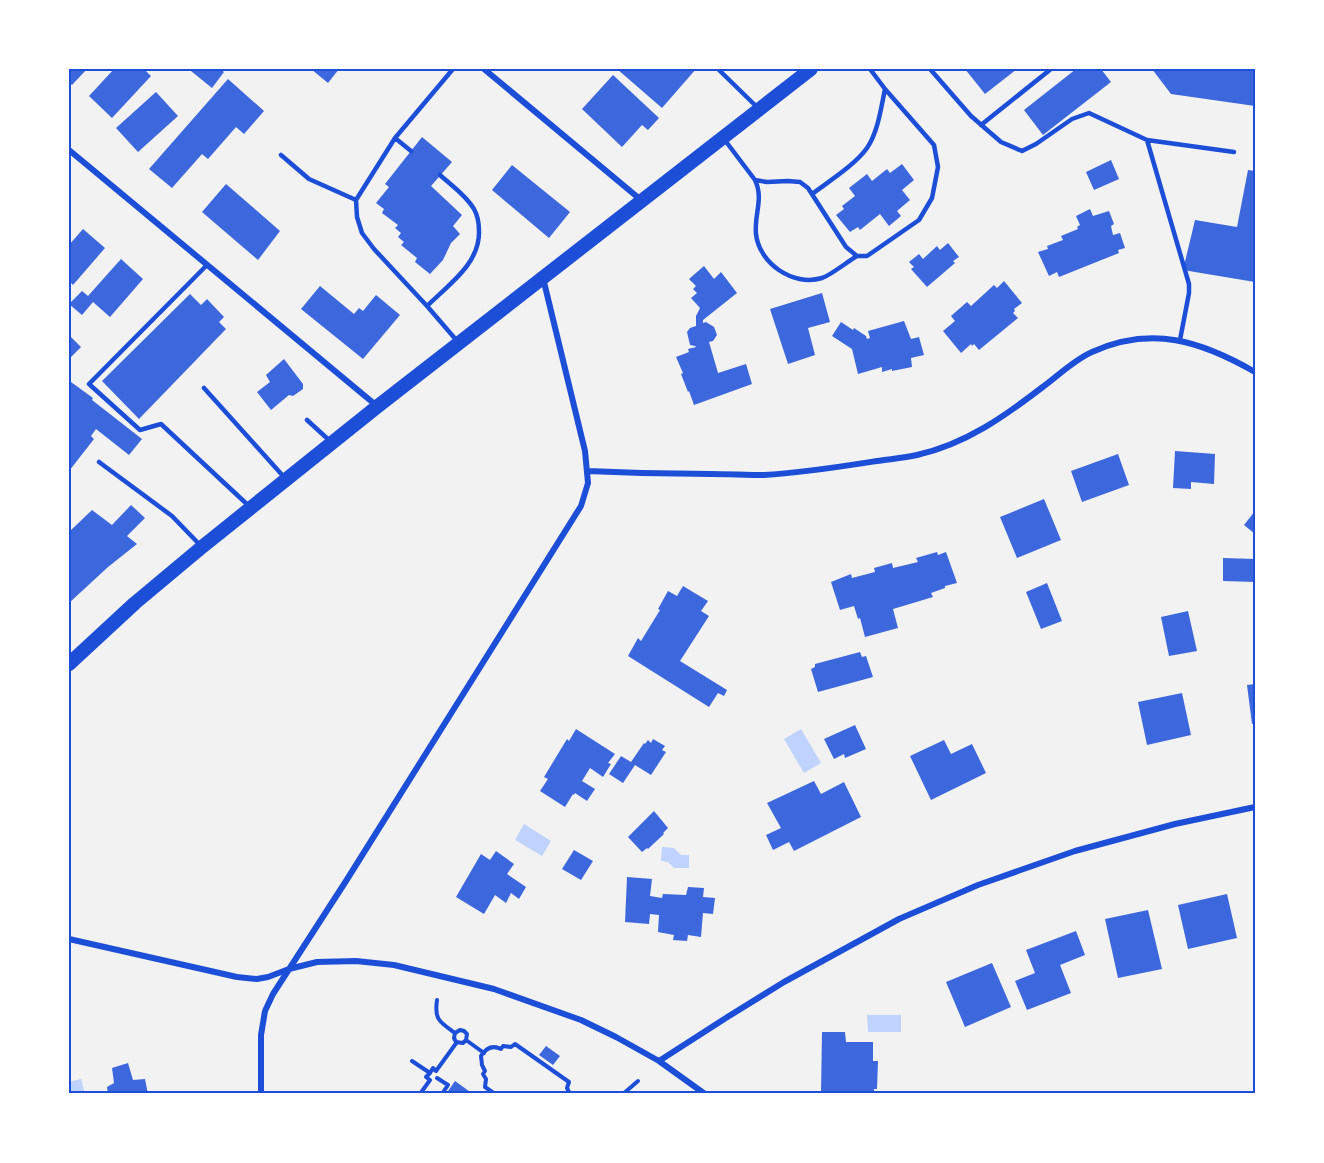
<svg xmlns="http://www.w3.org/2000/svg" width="1324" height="1163" font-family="'Noto Sans',sans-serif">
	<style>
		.water { fill: #bfd3fe }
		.building { fill: #3d67dc }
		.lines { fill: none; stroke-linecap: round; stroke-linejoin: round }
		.path { stroke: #1d4ed8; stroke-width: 4 }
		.service { stroke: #1d4ed8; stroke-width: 4.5 }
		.minor { stroke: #1d4ed8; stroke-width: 6 }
		.primary { stroke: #1d4ed8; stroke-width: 14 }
		.neatline { fill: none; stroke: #1d4ed8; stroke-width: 2 }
	</style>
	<rect width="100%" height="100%" fill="#f2f2f2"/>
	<path class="water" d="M801,729L821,763L804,773L784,739Z
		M524,824L551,841L542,856L515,840Z
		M662,847L674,848L681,855H689V868H674L668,862L661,861Z
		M867,1015H901V1032H868Z
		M81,1079L85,1094H71L69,1082Z"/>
	<path class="building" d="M69,69H87L72,85L69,82Z
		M114,69H144L151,76L112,118L89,96Z
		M193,69H220L224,72L212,88L191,71Z
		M311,69H339L328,83Z
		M617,69H696L662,108Z
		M965,69H1017L985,94Z
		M1076,69H1101L1111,82L1043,135L1024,110Z
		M1152,69H1255V106L1171,94Z
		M613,75L659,118L648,130L642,125L622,147L582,109Z
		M228,79L264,111L244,134L236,127L208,159L202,154L172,188L149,169Z
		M156,92L178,116L138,152L116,128Z
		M422,137L452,162L431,186L462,215L453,226L460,234L451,243L443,260L430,274L415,262L417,258L401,245L404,242L398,237L401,233L395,228L398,225L382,213L384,209L376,203L389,187L385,184Z
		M1111,160L1119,179L1094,190L1086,172Z
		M902,164L914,180L902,190L910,200L897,211L901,216L889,226L880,214L860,230L858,227L850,232L836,215L844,209L842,206L855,196L849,188L867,174L872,181L887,169L890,173Z
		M512,165L570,212L549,238L492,190Z
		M1248,170L1255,171V282L1183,270L1195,220L1237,227Z
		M226,184L280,231L258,260L202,212Z
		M1090,209L1093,216L1109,211L1114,224L1111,226L1113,235L1120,233L1125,248L1118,250L1119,253L1059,277L1057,272L1049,276L1038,252L1048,249L1047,246L1063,240L1061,236L1078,229L1077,227L1080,225L1076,216Z
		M83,229L105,248L73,285L69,281V245Z
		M948,243L959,257L953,261L955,263L927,287L911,269L914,267L909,262L919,254L923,259L937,246L940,250Z
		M121,259L143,279L110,317L93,302L82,315L69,304L82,291L88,296Z
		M704,266L714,279L721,272L737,293L703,320V323L706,322L714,327L717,335L713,341L709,342L718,373L746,364L752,384L694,405L689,391L688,392L681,374L683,373L676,357L689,352L688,349L696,347L695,346L690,345L687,332L690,328L696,326V316L700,308L691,298L697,293L693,289L696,286L689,279Z
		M1004,281L1022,303L1014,309L1015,311L1013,313L1018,318L979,350L974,344L972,346L971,344L961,353L943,331L955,321L951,316L967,302L971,306L994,285L997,288Z
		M320,286L354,314L359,308L363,311L376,295L400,315L363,359L301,309Z
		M822,293L830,322L808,328L815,355L788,364L770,309Z
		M190,294L201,305L207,299L224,317L219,322L226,329L139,419L102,381Z
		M904,321L911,339L919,337L924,355L911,358L912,367L892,371V369L882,372V367L858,374L852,349L832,336L841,322L853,330L854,328L866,336L867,339L870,338L868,331Z
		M69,335L81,347L69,359Z
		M284,359L303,384V389L293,396L289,395L271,410L257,392L270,382L266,375Z
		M71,382L93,398L92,400L142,439L129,455L96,429L91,436L94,439L69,471V384Z
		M1175,451L1215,454L1214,484L1191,482V489L1173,488Z
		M1118,454L1129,485L1082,502L1071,471Z
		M1044,499L1061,540L1017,558L1000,517Z
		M131,505L145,518L127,536L137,544L108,567L69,603V532L92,510L112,525Z
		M1255,511V534L1244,525Z
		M937,552L938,555L946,552L957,583L945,586V588L931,593L933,597L893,609L898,628L865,637L860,618L858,619L854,606L840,610L831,582L851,574L852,578L875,572L874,568L892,563L893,568L918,562L916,558Z
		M1223,558L1255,559V582L1223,581Z
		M1047,583L1062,621L1041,629L1026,592Z
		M683,586L708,601L701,611L709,616L680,661L727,690L724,696L718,693L709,707L628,656L638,638L641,641L660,610L658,609L668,591L677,596Z
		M1188,611L1197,651L1169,656L1161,617Z
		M860,652L862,657L866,656L873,677L818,692L811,669L815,667V664Z
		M1255,684V723L1252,724L1247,685Z
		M1182,693L1191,735L1147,745L1138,702Z
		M855,725L866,749L845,758L844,754L834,759L824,739Z
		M576,729L615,754L608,763L611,764L603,777L590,768L582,781L595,789L587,801L575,793L574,795L573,794L565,807L540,791L548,779L544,777L567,739L569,741Z
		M653,739L665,746L662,750L666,752L651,775L635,765L623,783L609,774L621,756L631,762L644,743L645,744L648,740L651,743Z
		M944,740L951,754L972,744L986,773L931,800L910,756Z
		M814,781L821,794L844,782L861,817L794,851L789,842L773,850L766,835L781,828L767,803Z
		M654,811L668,828L663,833L664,834L648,849L647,848L642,852L628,837Z
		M574,850L593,861L581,880L562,869Z
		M496,851L514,864L507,874L526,887L519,899L511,893L506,903L495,895L484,914L456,897L481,854L490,860Z
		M627,877L652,879L650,896L662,898L663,894L686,895L688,887L704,888L703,897L715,898L713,914L703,913L701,937L688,935L687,941L673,940L674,935L658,932L659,915L650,914L649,924L625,922Z
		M1227,894L1237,938L1188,949L1178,905Z
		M1148,910L1162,969L1118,978L1105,919Z
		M1076,931L1085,955L1060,965L1071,993L1027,1010L1015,981L1035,973L1026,950Z
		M992,963L1011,1007L965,1027L946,982Z
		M822,1032H845L846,1042H873V1061H878L877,1089H874V1094H821Z
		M546,1046L560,1056L553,1065L539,1055Z
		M128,1063L133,1080L145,1079L148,1094H108L107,1087L114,1083L112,1068Z
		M455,1081L473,1094H446Z"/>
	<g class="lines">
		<path class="path" d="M437,1000C434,1020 440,1022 455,1033
			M455,1033L460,1030L464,1031L467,1034L466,1040L484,1053
			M455,1033L454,1038L456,1042L463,1043L466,1040
			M412,1061L430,1073
			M430,1073L433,1068L436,1071L457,1042
			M437,1078L448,1085L442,1094
			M420,1094L430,1080L426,1077L430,1073
			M495,1094L485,1087L486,1079L483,1074L485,1071L482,1065L481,1056C486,1048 493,1045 501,1049L503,1046L511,1047L515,1044L569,1082L567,1088L570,1094
			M623,1094L638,1081"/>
		<path class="service" d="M453,69L395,138L356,200L357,217L362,233L374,249L427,306L458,342
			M718,69L759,109
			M930,69L971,116L1001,142L1022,151L1036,144L1072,119L1089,113L1147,140
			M981,125L1051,69
			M395,138L411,151
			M724,139L755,180L767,182L788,181L800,182L808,188L846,247L857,256H867L919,220L932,198L938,167L934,145L885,89L870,69
			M281,155L309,179L356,200
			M755,180C764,199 754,214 756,234C759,263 793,287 822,278C831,275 847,262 857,256
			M812,194C828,182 855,165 867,148C878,132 881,108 885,89
			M207,265L89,384L140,430L161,424L250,507
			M427,306C448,285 480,264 479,231C479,223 478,216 474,209C466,195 451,185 440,175
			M1180,340L1189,293V284L1147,140L1234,152
			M204,388L284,477
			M307,420L330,441
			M99,462L172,516L200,545"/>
		<path class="minor" d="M484,69L641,200
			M69,150L377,406
			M587,471C628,473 669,474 710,474C728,474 746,475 764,475C802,473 839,467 877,461C890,459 904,458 917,455C966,444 1005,416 1044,386C1059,375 1074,360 1092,352C1152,325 1201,341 1255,372
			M69,939L237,977L257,979L268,977L289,969L317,962L356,961L394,965L494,989L581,1020L616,1037L659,1061L705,1094
			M659,1061L729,1016L784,982L899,919L978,885L1075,851L1175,824L1255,807
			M261,1094V1035L265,1011L273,994L346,881L581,506L588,483L585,451L543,278"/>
		<path class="primary" d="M69,664L135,603L202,547L378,406L811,69"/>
	</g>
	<rect width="1324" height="1163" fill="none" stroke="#ffffff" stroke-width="141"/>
	<rect x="70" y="70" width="1184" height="1022" class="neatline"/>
</svg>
